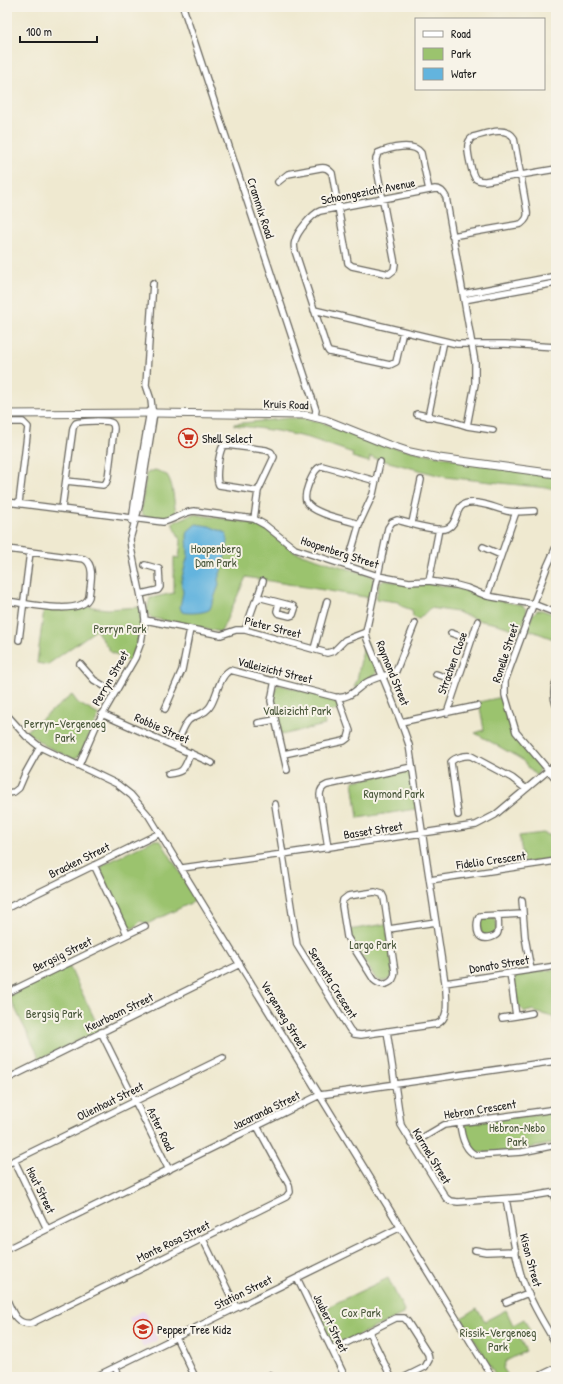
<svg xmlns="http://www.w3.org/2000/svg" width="563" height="1384" font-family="'Patrick Hand',sans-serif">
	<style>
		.built { fill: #e9d2ed }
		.green { fill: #9bc36e; stroke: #5c7045 }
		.water { fill: #63b4de; stroke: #40687d }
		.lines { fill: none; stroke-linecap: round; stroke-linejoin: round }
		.minor-casing { stroke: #66645b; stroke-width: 8 }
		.tertiary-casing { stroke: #66645b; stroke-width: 9 }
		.minor { stroke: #fff; stroke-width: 5.5 }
		.tertiary { stroke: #fff; stroke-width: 7 }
		.labels { text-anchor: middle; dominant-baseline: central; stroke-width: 4; stroke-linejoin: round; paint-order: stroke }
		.street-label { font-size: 12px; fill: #1c1c1c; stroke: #f7f3e8 }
		.poi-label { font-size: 12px; fill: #1c1c1c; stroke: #f7f3e8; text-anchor: start }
		.park-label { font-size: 12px; fill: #485639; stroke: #f7f3e8 }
	</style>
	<rect width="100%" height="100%" fill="#f7f3e8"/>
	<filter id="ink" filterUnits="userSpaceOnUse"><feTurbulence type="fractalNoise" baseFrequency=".025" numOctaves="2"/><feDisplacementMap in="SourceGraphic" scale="8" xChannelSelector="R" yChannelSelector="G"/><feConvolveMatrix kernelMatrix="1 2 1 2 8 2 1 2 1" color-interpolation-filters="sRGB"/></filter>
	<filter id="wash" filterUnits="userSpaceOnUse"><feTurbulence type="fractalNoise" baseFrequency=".012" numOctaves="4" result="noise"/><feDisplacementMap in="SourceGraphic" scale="16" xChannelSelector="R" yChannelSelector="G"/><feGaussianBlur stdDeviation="0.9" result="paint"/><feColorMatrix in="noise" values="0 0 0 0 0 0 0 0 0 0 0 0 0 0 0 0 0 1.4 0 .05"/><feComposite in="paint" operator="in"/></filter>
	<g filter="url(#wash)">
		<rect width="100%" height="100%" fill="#efe9d0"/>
		<path class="built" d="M144,1310L158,1340L143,1347L129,1318Z"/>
		<path class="green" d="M289,418H301L321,422L380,445L556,478V489L445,477L370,457L369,462L352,457L353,453L309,438L277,431L234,425V424Z
			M155,470C160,471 162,474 167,475C174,485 173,500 176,512L173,517C164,519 148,521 141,513L146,474L149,472Z
			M193,514L258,524C272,532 282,544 295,552L371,576L374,580L371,598L246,577L221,632L152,618C144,613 148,606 150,598L174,593V557L179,558L181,541L172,523Z
			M384,580L406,584L427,583L467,590L489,599L522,605L526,609L527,614L520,631L497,624L481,621L457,612L430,608L419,619L413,617L412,610L401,606L398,602L376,599L379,584Z
			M85,606L107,609L140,607C143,626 138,645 129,662L111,652L96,630L47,665L37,663L44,608L68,610Z
			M537,610H542L556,615V640L527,629L533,614Z
			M365,639L377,672L375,675L357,688L354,687L357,680Z
			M278,685H280L335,699L339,709L323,714L325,725L281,735C278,721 268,698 278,685Z
			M72,695L78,703L99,715L80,755L74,759L44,745L26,731Z
			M502,697L513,733L540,767L539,772L536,776L521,759L475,733L484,730L479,702Z
			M405,771H408L411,774L416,809L358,818L353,781Z
			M543,833L552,836L554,839L556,856L553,859L524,863L519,836Z
			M153,840H158L162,843L197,900L147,924L141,921L134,928H131L126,925L101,872V868L103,865Z
			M494,918C498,922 497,929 495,934L484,936L481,934L480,919Z
			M386,924L393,972C391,982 384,982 376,979L350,938L348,930Z
			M69,966L100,1030L40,1059L9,996Z
			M556,969V1035L553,1017L535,1012L534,1010L525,1012L518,1005L514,981L515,977L519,974Z
			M556,1111V1143C541,1146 483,1158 473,1150C466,1146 464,1135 463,1128L467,1124Z
			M388,1278L404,1310L403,1314L334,1347L317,1312Z
			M477,1309L485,1321L506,1310L513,1325L524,1319L530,1331L519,1337L526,1351L506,1361L503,1368L509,1377H497L461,1318Z"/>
		<path class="water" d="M196,524L209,526L226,533L228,541L223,566L218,579L219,585L210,609C206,613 188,614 182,612L180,607L183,592L181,581L188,555L187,536L188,531Z"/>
	</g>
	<g filter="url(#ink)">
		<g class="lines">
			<g class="minor-casing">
				<path id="minor" d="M183,7L316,410L315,416
					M278,182L288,174L320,168C326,167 328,169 332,173L348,263L352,266L389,274L394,270L395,264L376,164V159L378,153C389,148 414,142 421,153L429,190
					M452,236L521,224C526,220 528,217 527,211L514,138C506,125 485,134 473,137C470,139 468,141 468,145C467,151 472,176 476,179C479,181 482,181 485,181L556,169
					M463,294L556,276
					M464,300L556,283
					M314,310L457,344H505L556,347
					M403,331L397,358L396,362L390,365L334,353L329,352L327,349L295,251C294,247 294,244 295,241C297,232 312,214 320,211L435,189C441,189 443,192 446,197L475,362V384L467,426
					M417,414L451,421L467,426L493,430
					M428,417L444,341
					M7,422H23L28,427L19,503
					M7,502L163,522C174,520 183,512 194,511L254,519L265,525L295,549L378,576L409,582L429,581L456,585L467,588L487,596L533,604L556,613
					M62,508L73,428C74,426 74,425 76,423C81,421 108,420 112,423C114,425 114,427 114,429L108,478L106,483L103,485L66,481
					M254,519L258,491L274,457L271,452L266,450L227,445L223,446C219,452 215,478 219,485L258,491
					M132,521L135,499L150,411
					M412,523L421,480
					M360,524C347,520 311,514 306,501C304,494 307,489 309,483C313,476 314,469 322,466L376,481
					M483,547L501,555
					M556,547L547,567L505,681V695L516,732L556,779
					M7,549L84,559C96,565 90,585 89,597C82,617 25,603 7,601
					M347,566L360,522L373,494L380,462
					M429,581L439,529
					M141,594L158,590L160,587L159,569L145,565
					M487,596L516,512
					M257,599L263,581
					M145,620L221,635L236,630H245L327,653L334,651L345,640L366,632
					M245,630L255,602L259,598H262L293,606L295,609L293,615L290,616L278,613L277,611L279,603
					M451,633L471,640
					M19,640L30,552
					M314,649L327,601
					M80,664L94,680L114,692
					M436,674L457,681
					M275,680L271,701L287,770
					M556,682C553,690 553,696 556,705
					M165,709L182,670L190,629
					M447,713L478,621
					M102,714L212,763
					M7,715L26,736L40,747L117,784L131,795L149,816L492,1377
					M401,722L477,706
					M258,723L275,720
					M176,746C179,739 183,727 188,721C195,714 206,715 211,705C217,695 219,677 230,670L335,697C351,700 357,687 369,681C378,677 388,675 396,671L415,623
					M284,754L344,741L348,738L350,731L338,697
					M79,765L97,724L135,658L141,642L145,620L144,611L131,548L130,539L139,507L154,413L152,409L151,400L146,385L153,283
					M168,774C186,772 183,769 191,753
					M7,793L14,792L19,788L25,774L40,747
					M275,804L297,945L350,1030L354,1034L361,1035L437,1024C450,1018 446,1001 446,989L409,745C397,709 381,674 367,639L366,632L388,528L392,522L397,520C408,523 439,533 448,528C459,523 454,505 468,503C481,501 494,508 507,511C515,513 525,511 534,511
					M458,815L451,762C455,757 466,755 471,756L512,778L526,789
					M556,832V833
					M328,848L320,795C320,790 322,787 327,785L412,767
					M94,865L127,934
					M182,868L283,854L476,825L495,815L556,764
					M430,880L556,861
					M375,892L382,894L384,898L395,972C394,984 383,988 374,980L347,937L342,906L343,900L348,896Z
					M522,900L525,937L531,970
					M7,908L160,833
					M498,915C498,920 499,927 498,932C497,937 486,940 481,937C476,934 476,920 480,916L523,914
					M389,929L436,922
					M445,983L556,966
					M7,993L145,926
					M516,1016L532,1013
					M502,1018L516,1016L510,973
					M387,1031L401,1125L446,1198L450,1201L458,1202L526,1197L556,1192
					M101,1032L169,1170
					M7,1079L240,964
					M460,1123C461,1134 464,1150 476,1155L522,1152L556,1145
					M412,1144L444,1125L556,1109
					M14,1160L47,1229
					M7,1164L223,1058
					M554,1193L556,1202
					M506,1199C511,1224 514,1251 521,1275C529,1299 543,1322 556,1344
					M203,1239L236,1307
					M7,1249L320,1095L556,1061
					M475,1250L486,1252L516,1251
					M297,1278L345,1377
					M7,1300C12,1311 16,1326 32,1323L286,1197L290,1192L289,1185L257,1126
					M506,1302L528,1293
					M369,1332L391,1377
					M176,1337L195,1377
					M332,1350L396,1318H404L407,1321L428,1354L429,1360L425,1367L405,1377
					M115,1367L120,1377
					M270,1375L271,1377
					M95,1377L401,1227
					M537,1377L556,1368"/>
			</g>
			<g class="tertiary-casing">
				<path id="tertiary" d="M7,414L154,413L306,415L326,420L386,444L410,452L439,458L556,474"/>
			</g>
			<use href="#minor" class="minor"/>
			<use href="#tertiary" class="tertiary"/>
		</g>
	</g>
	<defs>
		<g id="supermarket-ring" transform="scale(1)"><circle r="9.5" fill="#f7f3e8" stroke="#c8321e" stroke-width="1.5"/><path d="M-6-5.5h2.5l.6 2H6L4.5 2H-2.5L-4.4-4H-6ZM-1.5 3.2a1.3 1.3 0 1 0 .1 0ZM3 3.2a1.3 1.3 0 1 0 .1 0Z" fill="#c8321e"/></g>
		<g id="school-ring" transform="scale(1)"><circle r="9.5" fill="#f7f3e8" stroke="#c8321e" stroke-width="1.5"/><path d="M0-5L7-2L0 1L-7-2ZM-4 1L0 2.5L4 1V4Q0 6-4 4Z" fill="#c8321e"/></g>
	</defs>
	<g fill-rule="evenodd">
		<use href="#supermarket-ring" x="188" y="438"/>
		<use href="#school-ring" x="143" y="1329"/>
	</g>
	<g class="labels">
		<g class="street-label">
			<text transform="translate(368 191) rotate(-11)">Schoongezicht Avenue</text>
			<text transform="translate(261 208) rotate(72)">Crammix Road</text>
			<text transform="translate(286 404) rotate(2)">Kruis Road</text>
			<text transform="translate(340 552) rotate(18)">Hoopenberg Street</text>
			<text transform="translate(273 627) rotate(14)">Pieter Street</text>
			<text transform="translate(505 653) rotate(-72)">Ronelle Street</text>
			<text transform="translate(452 663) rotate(-70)">Strachen Close</text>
			<text transform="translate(275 670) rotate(14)">Valleizicht Street</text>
			<text transform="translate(393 673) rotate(68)">Raymond Street</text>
			<text transform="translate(110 678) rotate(-60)">Perryn Street</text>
			<text transform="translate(162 728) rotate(24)">Robbie Street</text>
			<text transform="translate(373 830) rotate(-9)">Basset Street</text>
			<text transform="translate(79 860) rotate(-26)">Bracken Street</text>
			<text transform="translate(491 860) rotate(-8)">Fidelio Crescent</text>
			<text transform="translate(62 954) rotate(-26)">Bergsig Street</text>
			<text transform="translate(499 964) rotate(-9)">Donato Street</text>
			<text transform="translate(333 983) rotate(58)">Serenata Crescent</text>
			<text transform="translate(119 1012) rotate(-26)">Keurboom Street</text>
			<text transform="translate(284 1015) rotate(59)">Vergenoeg Street</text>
			<text transform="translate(110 1101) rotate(-26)">Olienhout Street</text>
			<text transform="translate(480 1109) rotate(-9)">Hebron Crescent</text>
			<text transform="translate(266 1110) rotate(-26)">Jacaranda Street</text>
			<text transform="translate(161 1129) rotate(64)">Aster Road</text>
			<text transform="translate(432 1156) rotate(59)">Karmel Street</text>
			<text transform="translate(41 1190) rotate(64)">Hout Street</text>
			<text transform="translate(173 1241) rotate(-26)">Monte Rosa Street</text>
			<text transform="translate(531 1260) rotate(75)">Kison Street</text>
			<text transform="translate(243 1292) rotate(-26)">Station Street</text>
			<text transform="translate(331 1323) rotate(64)">Joubert Street</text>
		</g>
		<g class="poi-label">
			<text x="202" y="438">Shell Select</text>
			<text x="157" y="1329">Pepper Tree Kidz</text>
		</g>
		<g class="park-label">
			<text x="216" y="548">Hoopenberg<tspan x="216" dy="14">Dam Park</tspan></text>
			<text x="120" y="628">Perryn Park</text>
			<text x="297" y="710">Valleizicht Park</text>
			<text x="65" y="723">Perryn-Vergenoeg<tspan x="65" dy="14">Park</tspan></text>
			<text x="394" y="793">Raymond Park</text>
			<text x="373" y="944">Largo Park</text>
			<text x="54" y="1013">Bergsig Park</text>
			<text x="517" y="1127">Hebron-Nebo<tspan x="517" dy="14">Park</tspan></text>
			<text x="361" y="1312">Cox Park</text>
			<text x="498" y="1332">Rissik-Vergenoeg<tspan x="498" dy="14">Park</tspan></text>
		</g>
	</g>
	<rect width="563" height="1384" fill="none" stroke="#f7f3e8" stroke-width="24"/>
	<rect x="415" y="18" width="130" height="72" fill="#f7f3e8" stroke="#9f9d96"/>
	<rect x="423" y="31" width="20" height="6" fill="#ffffff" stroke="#9f9d96"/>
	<text x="451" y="38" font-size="12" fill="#1c1c1c">Road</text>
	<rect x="423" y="48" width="20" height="12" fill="#9bc36e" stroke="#9f9d96"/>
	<text x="451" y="58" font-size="12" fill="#1c1c1c">Park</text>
	<rect x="423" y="68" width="20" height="12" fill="#63b4de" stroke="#9f9d96"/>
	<text x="451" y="78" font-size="12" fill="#1c1c1c">Water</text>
	<path d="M20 36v6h77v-6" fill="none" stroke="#1c1c1c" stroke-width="2"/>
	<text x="26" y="36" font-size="12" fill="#1c1c1c" stroke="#f7f3e8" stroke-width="3" paint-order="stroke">100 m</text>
</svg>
